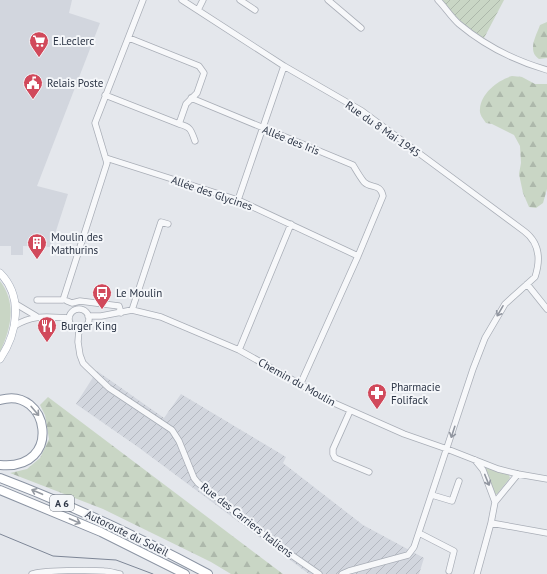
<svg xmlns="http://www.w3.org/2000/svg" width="547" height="574" font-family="'PT Sans',sans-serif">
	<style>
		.built { fill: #d2d6de }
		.industrial { fill: url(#industrial-furrows) }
		.grass { fill: #c9d6c5 }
		.forest { fill: url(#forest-firs) }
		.garden { fill: url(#garden-furrows) }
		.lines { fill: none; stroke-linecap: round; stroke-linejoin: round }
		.minor-casing { stroke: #a9aeb7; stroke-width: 7 }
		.major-casing { stroke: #a3abb8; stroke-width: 8 }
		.highway-casing { stroke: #8b94a3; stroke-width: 10 }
		.minor { stroke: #f7f8fa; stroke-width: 5.5 }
		.major { stroke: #fff; stroke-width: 7 }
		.highway { stroke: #fff; stroke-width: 8 }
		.tram { stroke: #7d8696; stroke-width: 1 }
		.oneway { stroke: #9196a0 }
		.oneway2 { stroke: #959aa2 }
		.labels { text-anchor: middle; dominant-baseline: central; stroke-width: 4; stroke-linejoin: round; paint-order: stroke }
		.shield { fill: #f4f6f9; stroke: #676e7b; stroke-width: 1 }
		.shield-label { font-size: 10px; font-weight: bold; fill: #2b3445 }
		.poi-label { font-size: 11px; fill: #2b3445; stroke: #f4f6f9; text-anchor: start }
		.street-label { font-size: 11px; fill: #2b3445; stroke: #f4f6f9 }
	</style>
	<defs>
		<pattern id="industrial-furrows" width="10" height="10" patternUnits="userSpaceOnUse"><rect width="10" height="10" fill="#d2d6de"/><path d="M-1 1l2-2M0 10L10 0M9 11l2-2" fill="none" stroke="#b4b8c0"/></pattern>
		<pattern id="forest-firs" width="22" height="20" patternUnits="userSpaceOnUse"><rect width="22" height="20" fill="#c9d6c5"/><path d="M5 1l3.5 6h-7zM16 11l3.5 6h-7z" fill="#adb8ab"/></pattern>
		<pattern id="garden-furrows" width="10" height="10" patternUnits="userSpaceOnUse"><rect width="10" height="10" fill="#c9d6c5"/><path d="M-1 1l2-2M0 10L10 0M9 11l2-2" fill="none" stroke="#adb8ab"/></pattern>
	</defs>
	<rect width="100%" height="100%" fill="#e4e7ec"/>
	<path class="built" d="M0,0H72L69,13L100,23L37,186L68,194L56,231L50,247L23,246V255H11V246H0Z"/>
	<path class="industrial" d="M97,371L164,418L181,394L286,457L283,463L363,525L424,558L419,574H309L138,447L76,404Z"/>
	<path class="grass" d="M0,281C17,303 11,329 0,352Z
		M486,467L509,475L510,478L497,494H495L484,469Z"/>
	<path class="forest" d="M547,22V58L539,59C527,51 536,36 540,25Z
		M512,76L522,77L535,84H547V189L543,203L536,208L529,207L523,193L519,174L521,163L520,146L514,135L492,124L486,123C483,119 479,114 480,109C481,93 498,80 512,76Z
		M48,397L283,574H231L211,562L103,509L10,473L27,469L40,458L49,439L45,415L40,405Z"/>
	<path class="garden" d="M438,0H504L483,40L458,23Z"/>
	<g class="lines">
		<g class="minor-casing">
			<path id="minor" d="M182,0L284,66L362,111L524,231C540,243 541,259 535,277L505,304L485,338L473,369L414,547L408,555L349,571L342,574
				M240,0L255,10
				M328,0L361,28
				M438,0C445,7 451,17 459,24C484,45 516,61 547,70
				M198,10L203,0
				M105,95L179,124L186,104L197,93L204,73L199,66L129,38
				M191,98L353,165C356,170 360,177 364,182C371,189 380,183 383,196L358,256L300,385
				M179,124C191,127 191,130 195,141
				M106,158L238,200L358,256
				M238,200L284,66
				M527,284L547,309
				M37,300H63L107,163L95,123L143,0
				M67,301L72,303L80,301L119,306L121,313
				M16,304L36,316
				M69 319a10 10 0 1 1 20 0a10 10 0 1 1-20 0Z
				M132,310L161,222L168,224
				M88,316H101L132,310L161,317L239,350L334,403L404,434L447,449L498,469L518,474L547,479
				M14,326C35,314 46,317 69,318
				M79,329L78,342L80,355L83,363L87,367L109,388L172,430L179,441L194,478L198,483L277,545L319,574
				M239,350L291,224
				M350,411L333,449V454L335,458L369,472
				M475,460L483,470L495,502L491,523L477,574
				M432,495L452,501L459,481
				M495,502L518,474
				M491,523L547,533
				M419,533L454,551L449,571
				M32,574C41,570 93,570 104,571C109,571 115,573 120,574"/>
		</g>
		<g class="major-casing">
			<path id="major" d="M0,273C24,297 17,334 0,359"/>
		</g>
		<g class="highway-casing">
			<path id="highway" d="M0,400C49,385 64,471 0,465
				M0,478C71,505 141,538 208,574
				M0,490L101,532L185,574"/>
		</g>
		<use href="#minor" class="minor"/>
		<use href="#major" class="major"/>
		<use href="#highway" class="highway"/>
		<path class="tram" d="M0,534L53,556L116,560L153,574"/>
	</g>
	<defs><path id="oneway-shaft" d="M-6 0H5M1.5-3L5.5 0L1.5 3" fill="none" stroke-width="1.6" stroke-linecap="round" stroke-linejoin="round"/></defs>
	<g class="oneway">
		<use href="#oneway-shaft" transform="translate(500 311) rotate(120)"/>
		<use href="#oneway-shaft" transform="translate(453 432) rotate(108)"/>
		<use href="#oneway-shaft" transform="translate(487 480) rotate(68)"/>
	</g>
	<g class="oneway2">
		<use href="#oneway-shaft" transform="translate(35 411) rotate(50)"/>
		<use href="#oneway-shaft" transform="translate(37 492) rotate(-157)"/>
		<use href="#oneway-shaft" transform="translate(75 521) rotate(23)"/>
	</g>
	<defs>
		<g id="supermarket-pin" transform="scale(1)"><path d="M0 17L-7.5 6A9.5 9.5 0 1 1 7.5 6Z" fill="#d1495b" stroke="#f4f6f9"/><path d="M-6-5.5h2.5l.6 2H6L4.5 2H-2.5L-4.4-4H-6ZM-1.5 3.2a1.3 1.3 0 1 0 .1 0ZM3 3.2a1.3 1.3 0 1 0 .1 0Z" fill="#fff"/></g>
		<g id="civic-pin" transform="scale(1)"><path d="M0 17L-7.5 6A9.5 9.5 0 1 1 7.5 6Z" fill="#d1495b" stroke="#f4f6f9"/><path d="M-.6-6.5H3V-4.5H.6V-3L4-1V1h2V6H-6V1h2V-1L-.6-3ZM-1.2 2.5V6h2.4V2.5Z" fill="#fff"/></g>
		<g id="building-pin" transform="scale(1)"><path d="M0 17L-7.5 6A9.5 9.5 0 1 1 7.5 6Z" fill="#d1495b" stroke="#f4f6f9"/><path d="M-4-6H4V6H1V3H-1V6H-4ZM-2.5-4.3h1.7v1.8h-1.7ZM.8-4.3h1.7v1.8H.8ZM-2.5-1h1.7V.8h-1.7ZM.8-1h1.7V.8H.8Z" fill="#fff"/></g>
		<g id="bus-pin" transform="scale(1)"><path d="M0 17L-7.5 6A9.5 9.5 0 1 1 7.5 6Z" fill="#d1495b" stroke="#f4f6f9"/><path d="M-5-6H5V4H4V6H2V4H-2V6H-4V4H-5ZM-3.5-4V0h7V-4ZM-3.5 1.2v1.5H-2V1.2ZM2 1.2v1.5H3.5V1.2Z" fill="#fff"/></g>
		<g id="restaurant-pin" transform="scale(1)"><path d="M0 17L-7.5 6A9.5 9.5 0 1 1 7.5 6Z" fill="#d1495b" stroke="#f4f6f9"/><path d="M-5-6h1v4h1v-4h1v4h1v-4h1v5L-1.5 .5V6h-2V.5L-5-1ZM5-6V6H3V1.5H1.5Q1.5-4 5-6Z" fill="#fff"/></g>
		<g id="pharmacy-pin" transform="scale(1)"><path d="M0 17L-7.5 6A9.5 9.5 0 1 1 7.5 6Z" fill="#d1495b" stroke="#f4f6f9"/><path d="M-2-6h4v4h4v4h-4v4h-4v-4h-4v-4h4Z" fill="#fff"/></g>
	</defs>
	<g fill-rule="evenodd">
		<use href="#supermarket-pin" x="39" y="41"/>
		<use href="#civic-pin" x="33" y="83"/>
		<use href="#building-pin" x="37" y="243"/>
		<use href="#bus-pin" x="102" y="293"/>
		<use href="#restaurant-pin" x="47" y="326"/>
		<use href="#pharmacy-pin" x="377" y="393"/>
	</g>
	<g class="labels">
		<rect class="shield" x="50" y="495" width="24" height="16" rx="3"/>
		<g class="shield-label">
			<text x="62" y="503">A 6</text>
		</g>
		<g class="poi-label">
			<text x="53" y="41">E.Leclerc</text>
			<text x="47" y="83">Relais Poste</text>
			<text x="51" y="237">Moulin des<tspan x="51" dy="13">Mathurins</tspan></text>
			<text x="116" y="293">Le Moulin</text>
			<text x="61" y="326">Burger King</text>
			<text x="391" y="387">Pharmacie<tspan x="391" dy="13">Folifack</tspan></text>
		</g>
		<g class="street-label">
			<text transform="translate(383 129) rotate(35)">Rue du 8 Mai 1945</text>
			<text transform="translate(291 140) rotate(22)">Allée des Iris</text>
			<text transform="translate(212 193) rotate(19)">Allée des Glycines</text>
			<text transform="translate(297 382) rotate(29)">Chemin du Moulin</text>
			<text transform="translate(247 520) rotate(38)">Rue des Carriers Italiens</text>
			<text transform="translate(127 533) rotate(26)">Autoroute du Soleil</text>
		</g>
	</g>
</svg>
